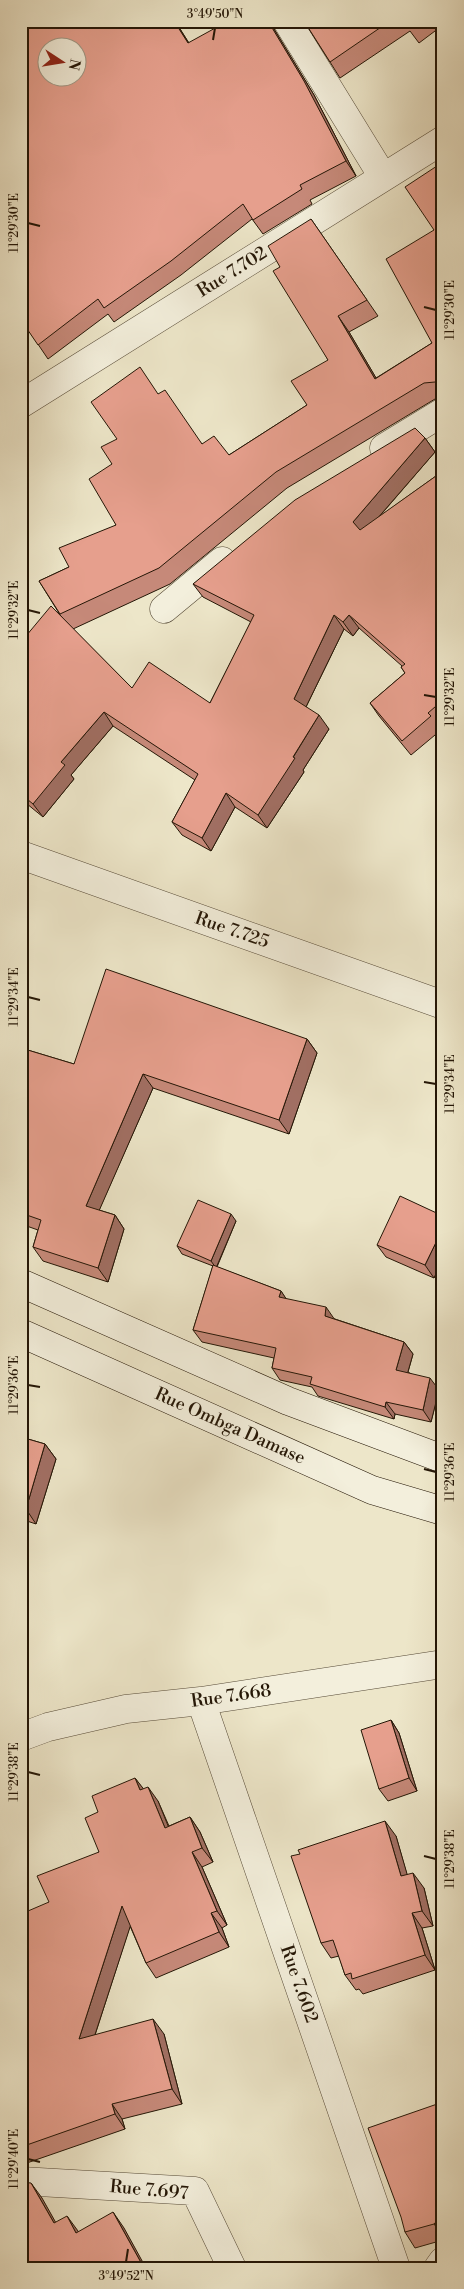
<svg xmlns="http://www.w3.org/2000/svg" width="464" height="2289" font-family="'Libre Bodoni',serif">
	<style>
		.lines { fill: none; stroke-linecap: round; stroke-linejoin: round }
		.minor-casing { stroke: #564a37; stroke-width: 29 }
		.secondary-casing { stroke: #241606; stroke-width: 29 }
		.minor { stroke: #f3efdc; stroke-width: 28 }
		.secondary { stroke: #f3efdc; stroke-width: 28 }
		.wall { fill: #c68979; stroke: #241606 }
		.shaded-wall { fill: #a16f63; stroke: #241606 }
		.building { fill: #e69f8d; stroke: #241606; fill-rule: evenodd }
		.ticks { fill: none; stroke: #241606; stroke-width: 2 }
		.labels { text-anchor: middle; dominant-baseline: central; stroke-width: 4; stroke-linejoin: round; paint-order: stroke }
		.street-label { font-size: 18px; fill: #241606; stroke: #f3efdc }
		.neatline { fill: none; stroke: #241606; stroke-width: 2 }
		.ticks-label { font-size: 12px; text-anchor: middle; fill: #241606 }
	</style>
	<rect width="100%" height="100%" fill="#ede6c9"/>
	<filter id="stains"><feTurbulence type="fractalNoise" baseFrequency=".004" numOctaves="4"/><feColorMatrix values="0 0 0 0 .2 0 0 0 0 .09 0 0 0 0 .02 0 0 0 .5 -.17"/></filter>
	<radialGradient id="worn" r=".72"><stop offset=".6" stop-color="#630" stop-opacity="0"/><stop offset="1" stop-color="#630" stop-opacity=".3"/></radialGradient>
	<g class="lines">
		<g class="minor-casing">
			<path id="minor" d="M287,21L383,177
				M21,404L443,140
				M384,448L443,412
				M164,609L222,561
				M21,855L443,1005
				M201,1701L396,2268
				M21,1737L48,1727L126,1709L201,1701L443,1664
				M21,2181L195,2191L232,2268
				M438,2268L443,2261"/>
		</g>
		<g class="secondary-casing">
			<path id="secondary" d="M21,1283L288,1401L443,1459
				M21,1333L372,1490L443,1511"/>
		</g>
		<use href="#minor" class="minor"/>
		<use href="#secondary" class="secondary"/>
	</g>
	<path class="wall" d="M21,21H175L189,43L274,29L314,95L356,176L310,200L312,204L263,234L252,219L181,275L114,322L108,314L48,359L23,322L21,323Z
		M304,21H443V25L419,43L410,31L340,78L330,62Z
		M443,162V398L435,399L287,488L170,584L73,629L132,688L210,703L251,622L203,597L193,584L425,438L435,452L379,517L443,471V722L438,726L441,730L411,755L379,716L370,703L405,673L401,667L402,666L359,628L353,636L344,629L306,707L329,729L303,770L304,772L267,828L235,807L211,851L182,835L172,822L195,780L113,726L71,775L74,779L43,817L21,799V642L62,618L39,581L69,567L116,525L112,464L117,439L158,394L202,444L229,455L307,405L328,360L280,267L311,219L378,316L349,332L376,378L432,343L434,230Z
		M307,1039L317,1053L289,1134L153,1088L99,1210L115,1215L124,1229L108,1282L43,1261L33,1247L38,1230L21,1224V1048L74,1064Z
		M443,1216V1259L434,1278L386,1257L377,1245Z
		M236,1221L217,1267L281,1291L286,1299L335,1319L404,1342L413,1354L408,1372L439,1390L431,1422L395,1414L394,1419L318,1396L312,1387L280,1380L272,1368L274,1358L202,1342L193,1330L213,1266L182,1254L177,1246Z
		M21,1437L45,1444L56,1459L36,1524L21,1519Z
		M391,1720L399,1733L417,1791L388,1801L379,1789Z
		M135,1778L143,1789L158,1801L169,1826L190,1817L200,1832L213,1862L202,1867L227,1925L222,1928L229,1947L156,1978L146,1963L130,1926L95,2035L164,2034L182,2104L122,2119L125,2129L21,2165V2024L26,2022L49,1902L99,1852L98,1812Z
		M396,1836L407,1875L424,1888L433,1926L422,1928L435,1970L363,1994L359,1989L356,1990L345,1975L339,1956L331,1958L321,1943Z
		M443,2102V2240L415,2248L405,2232Z"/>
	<path class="shaded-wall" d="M174,21H175L198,58L188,43Z
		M268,21H273L274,29L314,95L356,176L346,161Z
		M338,316L349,332L386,395L375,379Z
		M425,438L435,452L363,535L353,522Z
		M334,615L344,629L303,713L294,699Z
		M349,615L359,628L353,636L343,622Z
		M104,712L113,726L71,775L74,779L43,817L33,804L61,762Z
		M319,715L329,729L303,770L304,772L267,828L258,815Z
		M226,793L235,807L211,851L202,838Z
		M307,1039L317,1053L289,1134L279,1120Z
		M143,1074L153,1088L95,1220L86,1206Z
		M231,1214L236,1221L216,1268L211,1261Z
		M115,1215L124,1229L108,1282L98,1268Z
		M443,1228V1259L434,1278L425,1265Z
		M281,1291L289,1303L279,1297Z
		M326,1307L335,1320L325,1316Z
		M404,1342L413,1354L405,1382L396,1370Z
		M430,1378L439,1390L431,1422L423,1410Z
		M386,1402L395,1414L394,1419L385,1407Z
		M45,1444L56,1459L36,1524L26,1509Z
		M391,1720L399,1733L417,1791L409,1778Z
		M135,1778L146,1792L140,1790Z
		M148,1787L158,1801L175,1843L165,1828Z
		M190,1817L200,1832L213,1862L202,1848Z
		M385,1821L396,1836L412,1891L401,1876Z
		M192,1852L202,1867L227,1925L217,1911Z
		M413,1873L424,1888L433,1926L422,1911Z
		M122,1906L132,1921L89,2053L79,2039Z
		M211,1913L222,1928L229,1947L219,1932Z
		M412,1913L422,1928L435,1970L425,1955Z
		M153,2019L164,2034L182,2104L172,2089Z
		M112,2104L122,2119L125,2129L115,2114Z
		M31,2183L42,2198L65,2239L54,2223Z
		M113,2212L124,2228L146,2268H144Z
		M443,2214V2236L434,2224Z
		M67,2216L78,2231L87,2248L76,2233Z"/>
	<path class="building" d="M21,21H174L188,43L228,21H268L304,81L346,161L300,185L302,189L253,220L243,204L171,261L104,308L98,299L38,345L21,320ZM48,48H78V78H48Z
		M304,21H390L330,62Z
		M404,21H416L408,27Z
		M443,162V377L435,382L424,383L276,472L159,568L60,614L39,581L69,567L59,548L116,525L89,479L112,464L101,447L117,439L91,402L140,367L158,394L165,390L202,444L214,436L229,455L307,405L291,381L328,360L273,271L280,267L268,246L311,219L367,300L338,316L375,379L432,343L386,259L434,230L405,187Z
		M415,428L425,438L353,522L360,530L443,471V700L428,713L431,716L402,741L370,703L405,673L401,667L405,664L349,615L343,622L334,615L294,699L319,715L293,757L295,758L258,815L226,793L202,838L172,822L198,774L104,712L61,762L65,765L33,804L21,794V642L51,606L132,688L149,662L210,703L254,615L193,584L295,500Z
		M106,969L307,1039L279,1120L143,1074L86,1206L115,1215L98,1268L33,1247L41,1220L21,1213V1048L74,1064Z
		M400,1196L443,1216V1228L425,1265L377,1245Z
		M198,1200L231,1214L211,1261L177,1246Z
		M213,1265L281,1291L279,1297L326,1307L325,1316L404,1342L396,1370L430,1378L423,1410L386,1402L385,1407L310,1384L312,1377L272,1368L276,1348L193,1330Z
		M21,1437L45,1444L26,1509L21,1508Z
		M391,1720L409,1778L379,1789L361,1730Z
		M135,1778L140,1790L148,1787L165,1828L190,1817L202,1848L192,1852L217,1911L211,1913L219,1932L146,1963L122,1906L79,2039L153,2019L172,2089L112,2104L115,2114L21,2147V2024L26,2022L21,2014V1914L49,1902L37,1876L99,1852L85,1818L98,1812L92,1796Z
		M385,1821L401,1876L413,1873L422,1911L412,1913L425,1955L352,1979L351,1973L345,1975L333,1940L321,1943L291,1856L300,1854L298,1850Z
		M443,2102V2214L434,2224L405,2232L401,2217L368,2128Z
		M21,2182L31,2183L54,2223L67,2216L76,2233L113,2212L144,2268H21Z"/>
	<path class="ticks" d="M213,40L215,28M28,223L40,226M424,307L436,310M28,610L40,613M424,695L436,697M28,997L40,1000M424,1082L436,1084M28,1385L40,1387M424,1469L436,1472M28,1772L40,1775M424,1856L436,1859M28,2159L40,2162M126,2262L128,2249"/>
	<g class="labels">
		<g class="street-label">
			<text transform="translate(232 272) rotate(-32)">Rue 7.702</text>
			<text transform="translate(232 930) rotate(19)">Rue 7.725</text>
			<text transform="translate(230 1426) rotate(24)">Rue Ombga Damase</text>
			<text transform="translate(231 1696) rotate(-8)">Rue 7.668</text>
			<text transform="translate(299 1984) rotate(71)">Rue 7.602</text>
			<text transform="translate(149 2190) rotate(5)">Rue 7.697</text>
		</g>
	</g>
	<rect width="464" height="2289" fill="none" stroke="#ede6c9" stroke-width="55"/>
	<g transform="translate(62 62) rotate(102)"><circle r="24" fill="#f3efdc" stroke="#a09886"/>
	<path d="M0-4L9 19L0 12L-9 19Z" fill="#8f2418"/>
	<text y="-8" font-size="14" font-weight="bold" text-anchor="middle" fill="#241606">N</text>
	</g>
	<rect x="28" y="28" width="408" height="2234" class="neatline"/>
	<g class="ticks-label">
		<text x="215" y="18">3°49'50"N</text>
		<text transform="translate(14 223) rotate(-90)" y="4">11°29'30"E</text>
		<text transform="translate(450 310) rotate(-90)" y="4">11°29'30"E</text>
		<text transform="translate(14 610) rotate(-90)" y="4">11°29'32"E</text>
		<text transform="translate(450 697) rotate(-90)" y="4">11°29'32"E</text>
		<text transform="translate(14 997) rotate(-90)" y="4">11°29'34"E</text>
		<text transform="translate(450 1084) rotate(-90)" y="4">11°29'34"E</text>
		<text transform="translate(14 1385) rotate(-90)" y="4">11°29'36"E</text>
		<text transform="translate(450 1472) rotate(-90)" y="4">11°29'36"E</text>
		<text transform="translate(14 1772) rotate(-90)" y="4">11°29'38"E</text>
		<text transform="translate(450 1859) rotate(-90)" y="4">11°29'38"E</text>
		<text transform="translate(14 2159) rotate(-90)" y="4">11°29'40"E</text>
		<text x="126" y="2280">3°49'52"N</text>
	</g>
	<rect width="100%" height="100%" filter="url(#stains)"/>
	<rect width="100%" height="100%" fill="url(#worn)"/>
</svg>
